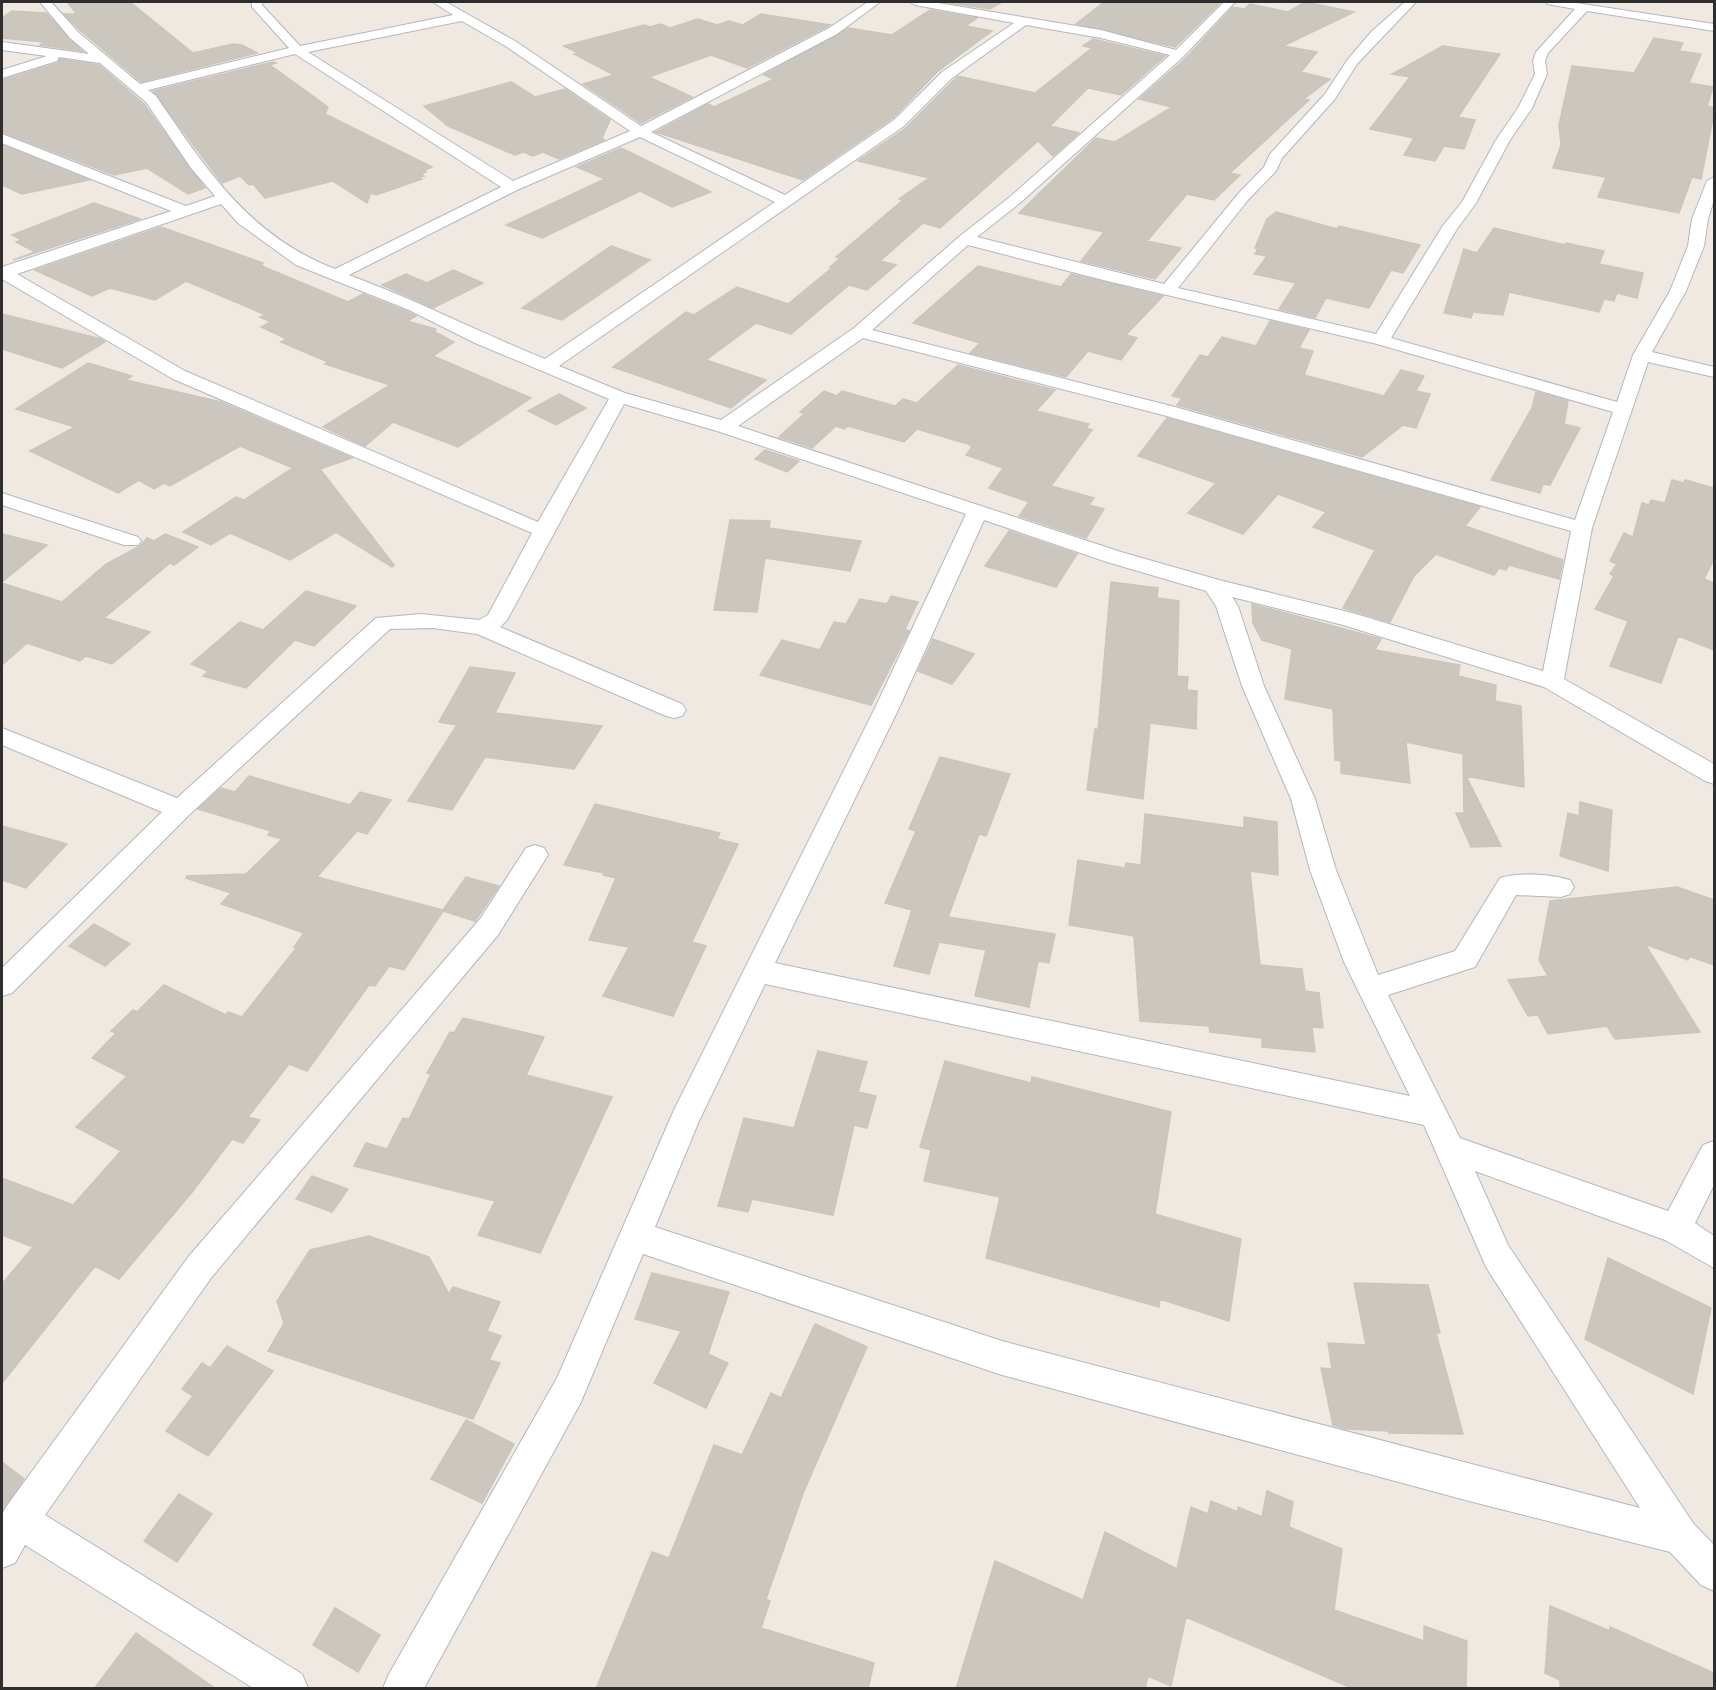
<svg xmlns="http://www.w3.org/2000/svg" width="1716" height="1690" font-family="'DM Sans',sans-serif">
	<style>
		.building { fill: #cbc7bf; stroke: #cbc5ba; stroke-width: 1.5 }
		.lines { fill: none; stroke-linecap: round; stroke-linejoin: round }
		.minor-casing { stroke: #b4b7c1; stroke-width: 2 }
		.minor { fill: #fff; fill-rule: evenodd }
	</style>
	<rect width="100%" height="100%" fill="#efe9e1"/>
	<path class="building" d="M67,2H130L193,53L233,44L242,45L257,53L141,82L80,30L64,14H77Z
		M943,2H1002L990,9Z
		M1104,2H1206L1219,4L1175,47L1076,24Z
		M1305,2L1354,12L1283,46L1317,52L1301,72L1330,79L1304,99L1309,100L1230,173L1240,175L1214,200L1187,194L1147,241L1181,248L1155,279L1081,261L1104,232L1019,213L1096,138L1115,142L1172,107L1139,99L1185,59L1233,7L1244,9L1250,4L1288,12Z
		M930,10L977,18L966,26L992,31L937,72L893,118L803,180L656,132L708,104L714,107L774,79L764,75L849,28L892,35Z
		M12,11L46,13L82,51L40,45L44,42L2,38V18Z
		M761,14L830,25L747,68L711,55L649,77L692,97L641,123L583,84L614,75L574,54L578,53L564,46L644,25L650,27L661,24L670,28L698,19L717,25L729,21L743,25Z
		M1654,38L1683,43L1679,51L1701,54L1689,83L1713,87L1707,106L1714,108V113L1701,179L1692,177L1679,213L1598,197L1606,177L1553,168L1561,145L1559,125L1572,66L1634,73Z
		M1093,39L1165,56L1121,95L1088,88L1050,126L1079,133L1053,156L1038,141L940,228L923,223L880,261L896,265L867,290L849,285L791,334L756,323L706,360L766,380L731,408L613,367L686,312L694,315L737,287L788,304L833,267H830L840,258L836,257L903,200L899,199L929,178L858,161L906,128L958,76L1035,93L1092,48L1083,46Z
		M1443,46L1500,54L1458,117L1475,120L1464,149L1444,146L1435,161L1404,155L1414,138L1370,129L1410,77L1392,74Z
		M60,59L99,65L144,104L205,188L188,194L147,168L114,175L2,132V80L58,63Z
		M273,62L276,63L270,65L328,107L325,114L432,167L423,171L426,172L421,174L424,176L419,177L422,179L376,195L371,193L367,203L333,181L265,198L253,184L249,185L240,176L222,183L153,91Z
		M511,82L535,97L565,89L610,120L602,138L604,140L559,159L543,152L533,156L524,152L515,155L448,126L424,106Z
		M2,145L89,180L22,194L2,185Z
		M621,148L711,192L672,207L640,191L542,238L506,225L605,179L577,167Z
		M94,203L140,219L13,260L35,252L16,242L22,240L12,235Z
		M1276,212L1337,229L1339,226L1420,245L1403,273L1391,270L1369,308L1326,298L1315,318L1279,309L1296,283L1254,274L1267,256L1255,254L1258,248H1255L1267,219Z
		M161,227L263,263L261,264L264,267L348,302L363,294L408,312L416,316L407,321L436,329L435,332L454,342L433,356L531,398L458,447L393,422L365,446L323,427L390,385L325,364L328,362L281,342L287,339L261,327L271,322L260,317L266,315L186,281L155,300L110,288L92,296L35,270Z
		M1494,228L1565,245L1566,243L1604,251L1599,264L1643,273L1637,298L1617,293L1614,301L1604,299L1599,312L1509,292L1503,315L1473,312L1471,318L1444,313L1464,249L1477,253Z
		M611,246L650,260L562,320L522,308Z
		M978,266L1061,287L1071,274L1163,296L1126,335L1137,338L1121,360L1088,351L1066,377L970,353L980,343L913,323Z
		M453,270L483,283L433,308L382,285L406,274L427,283Z
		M2,314L101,339L105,342L62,368L2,349Z
		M1270,321L1309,330L1299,348L1313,351L1304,375L1384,396L1401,370L1424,376L1416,391L1430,394L1416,428L1403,425L1362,457L1177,405L1182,398L1172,396L1200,355L1208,357L1222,337L1256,346Z
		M88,363L132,376L126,380L221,402L352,458L320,469L394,565L392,567L336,532L290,560L230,533L211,545L183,532L236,497L244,500L293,468L240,446L170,486L164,483L154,489L139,480L118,493L30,451L75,427L16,409Z
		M958,365L1055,390L1036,411L1089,424L1086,428L1092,430L1051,486L1094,498L1089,505L1104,509L1086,538L1019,516L1029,502L989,488L1003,468L966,455L972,447L968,444L917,429L904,442L848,426L844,429L836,426L812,448L779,437L804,414L800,412L824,391L837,396L842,391L895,406L903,399L917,403Z
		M1536,392L1568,401L1564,424L1580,428L1550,485L1543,484L1540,493L1491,480L1532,408Z
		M559,394L586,408L556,425L528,411Z
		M1167,418L1480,507L1465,526L1563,560L1559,579L1509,565L1506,570L1499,568L1494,575L1436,554L1414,576L1390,622L1343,608L1375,550L1313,527L1326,512L1278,494L1243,534L1188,513L1216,483L1138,456Z
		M765,450L799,461L787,472L755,459Z
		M1672,480L1684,483L1685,480L1714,488V559L1704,579L1714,583V650L1678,636L1661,683L1610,666L1628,621L1595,609L1614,576L1610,574L1617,564L1610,561L1624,533L1633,537L1642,503L1649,505L1651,500L1665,503Z
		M730,520L770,521L769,528L861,541L850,571L765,558L757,612L714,610Z
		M1009,531L1077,554L1056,587L985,566Z
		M2,534L47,545L2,582Z
		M165,534L198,547L174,565L170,563L104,618L150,632L112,664L86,656L80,661L27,643L2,665V583L62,602L106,564L140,546L147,538L154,541Z
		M1111,582L1158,588L1157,598L1179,601L1177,676L1188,677L1187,690L1197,691L1196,729L1150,723L1143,799L1087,790L1095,729L1098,730Z
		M306,591L356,606L314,646L295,640L246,688L203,676L208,671L191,664L240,622L263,630Z
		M891,596L918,602L905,629L909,631L871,705L760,675L782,640L820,650L834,622L846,624L860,599L887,604Z
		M1252,604L1381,639L1375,650L1460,665L1458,676L1496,685L1495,701L1521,706L1524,787L1466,776L1501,846L1471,847L1456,813H1464L1463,754L1406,742L1410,783L1341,773V761L1335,760L1333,709L1285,699L1292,649L1262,640L1253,623Z
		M933,639L974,654L952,684L918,671Z
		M470,667L515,673L495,713L602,726L574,769L485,757L452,810L408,801L457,725L439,722Z
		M940,757L1010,774L986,836L979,834L948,917L1055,934L1049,963L1038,961L1029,1007L975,996L986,950L939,942L929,974L894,966L912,910L885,903L916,831L909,829Z
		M249,776L350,805L360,792L391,800L367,834L357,831L317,877L443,910L466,877L499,886L475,921L443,911L404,970L389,966L375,986L369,985L307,1071L289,1064L248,1117L260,1120L243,1143L232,1139L193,1191L119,1279L95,1266L2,1383V1284L33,1247L2,1235V1178L73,1205L121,1151L76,1127L127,1076L92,1058L116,1033L111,1031L133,1010L137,1012L164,985L226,1015L228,1012L242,1017L297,947H294L304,933L221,904L231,893L186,878L187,876L246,874L282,839L268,835L271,831L198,809L221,788L235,792Z
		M1580,802L1612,810L1608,871L1560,856L1568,813L1579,816Z
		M595,804L720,833L717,839L738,844L692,942L706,946L673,1016L603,996L629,947L589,940L616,878L603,875L604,873L564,865Z
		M1145,814L1244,828V817L1277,822L1278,875L1250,871L1260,965L1302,969L1305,991L1319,993L1323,1028L1312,1027L1315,1052L1262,1047V1038L1210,1032L1209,1026L1140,1021L1134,936L1069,925L1078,860L1125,868L1126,863L1141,865Z
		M2,826L67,844L26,888L2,880Z
		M1677,887L1714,900V965L1689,956L1688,960L1645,944L1700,1032L1615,1039L1607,1026L1548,1034L1538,1015L1528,1016L1508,980L1548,976L1539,960L1550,901Z
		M94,924L130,944L105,966L69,946Z
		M463,1018L544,1037L526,1075L612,1097L540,1253L478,1235L495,1201L354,1166L366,1143L387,1149L403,1118L409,1119L431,1074L427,1073L450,1032L454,1033Z
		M818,1051L867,1062L858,1092L876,1096L867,1128L854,1125L833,1215L752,1199L748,1212L718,1206L744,1118L794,1128Z
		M945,1061L1031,1083L1032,1077L1171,1112L1155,1214L1241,1239L1229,1321L1160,1299L1159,1307L986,1258L1000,1197L924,1181L931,1150L920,1147Z
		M312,1176L348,1189L332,1212L296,1199Z
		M369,1236L429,1257L449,1294L453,1287L500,1302L487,1331L501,1336L489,1360L500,1363L473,1419L268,1351L284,1323L277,1301L310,1250Z
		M1608,1258L1711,1308L1693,1394L1585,1339Z
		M652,1273L729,1292L708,1354L728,1363L706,1408L654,1383L681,1331L635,1319Z
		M1354,1283L1428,1285L1440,1333H1436L1463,1434L1389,1433L1388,1431L1346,1429L1333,1425L1321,1368L1332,1369L1328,1343L1366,1345Z
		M815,1324L867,1347L804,1491L766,1599L770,1601L761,1628L874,1663L868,1689H596L652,1552L669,1558L714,1445L742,1455L771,1393L781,1398Z
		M227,1346L273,1371L208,1456L166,1431L193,1396L182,1389L202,1363L210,1368Z
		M466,1420L514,1444L482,1503L431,1479Z
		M2,1462L24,1479L2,1511Z
		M1267,1491L1293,1502L1289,1527L1342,1549L1334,1610L1424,1641V1626L1467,1641L1466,1689H1354L1186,1617L1171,1686L1148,1676L1145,1689H956L995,1561L1083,1600L1105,1532L1177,1569L1191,1507L1208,1514L1211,1501L1238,1512V1507L1262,1517Z
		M179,1494L212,1514L177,1562L144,1541Z
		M1550,1606L1610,1631V1627L1714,1673V1689H1560V1680L1545,1673Z
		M335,1608L380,1635L358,1672L313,1645Z
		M136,1633L216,1689H94Z"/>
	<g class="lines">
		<g class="minor-casing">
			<path id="minor" d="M40,2H51L78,32L140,84L289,48L252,7V2H262V5L300,46L453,15L433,2H446L515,41L641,126L829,28L868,2H880L837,34L651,132L785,195L894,120L942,72L1014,23L915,5L910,2H932L1101,30L1176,50L1224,2H1235L1183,57L1021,202L977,237L1164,284L1238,194L1264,167L1270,154L1325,94L1348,59L1372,31L1405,2H1416L1357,64L1335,99L1282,158L1276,171L1248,200L1178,288L1376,334L1442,227L1462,202L1496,140L1518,108L1535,74L1533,61L1536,52L1575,9L1547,4L1546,2H1570L1714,24V31L1587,11L1548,53L1545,61L1547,74L1532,108L1510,140L1476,203L1457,229L1391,338L1617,402L1633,355L1670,291L1688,246L1692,219L1707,181L1714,177V200L1708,219L1704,246L1686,291L1652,352L1714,367V377L1648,362L1592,528L1564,679L1714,764V784L1705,781L1544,687L1343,625L1232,597L1238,606L1264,686L1315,799L1336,870L1378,975L1455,951L1500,878C1519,872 1551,874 1570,880L1574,887L1570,894L1561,897L1516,895L1475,967L1388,995L1460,1138L1668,1211L1703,1145L1714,1141V1185L1695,1223L1714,1236V1268L1665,1240L1475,1171L1508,1245L1693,1523L1714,1545V1591L1701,1585L1670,1552L1469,1501L1002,1375L643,1254L581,1402L424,1688H383L389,1674L557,1378L674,1110L875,708L966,514L717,431L624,404L507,620L500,627L682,704L686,710L682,716L674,718L666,716L477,634L433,628L390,629L189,815L12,993L2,996V968L162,812L2,745V728L177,798L376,618L421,614L479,620L488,615L532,533L173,379L2,279V267L171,211L2,143V134L186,206L215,196L191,168L146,102L100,63L59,57L57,61L2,78V70L47,56L2,50V42L89,54L70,38ZM462,21L507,47L630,131L513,181L308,52ZM1026,25L1101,38L1170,55L1011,196L960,236L854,328L721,420L625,393L559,366L904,126L952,78ZM295,54L501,187L335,269C249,236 206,169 156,96L148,90ZM640,137L775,202L545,359C479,332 416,300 349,275L517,190ZM221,204L238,223L296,265L409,310L475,343L609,399L538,522L185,371L17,274ZM968,245L1107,281L1377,344L1613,412L1575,520L1175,407L872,330ZM863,338L1163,415L1571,531L1543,671L1356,614L1219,580L1121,552L738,426ZM984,520L1107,562L1206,591L1216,606L1242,686L1291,799L1310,870L1344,962L1410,1096L775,963L899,708ZM765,984L1424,1125L1486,1267L1640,1508L1002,1341L655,1227L699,1121Z
				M2,493L138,537L141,541L138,545H124L2,505Z
				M535,845L544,848L548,855L498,935L211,1278L45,1515L302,1674L308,1688H253L25,1545L15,1563L2,1568V1515L6,1507L189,1256L480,919L526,848Z"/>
		</g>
		<use href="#minor" class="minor"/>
	</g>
	<rect width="1716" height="1690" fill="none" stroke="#2e2e2e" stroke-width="6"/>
</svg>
